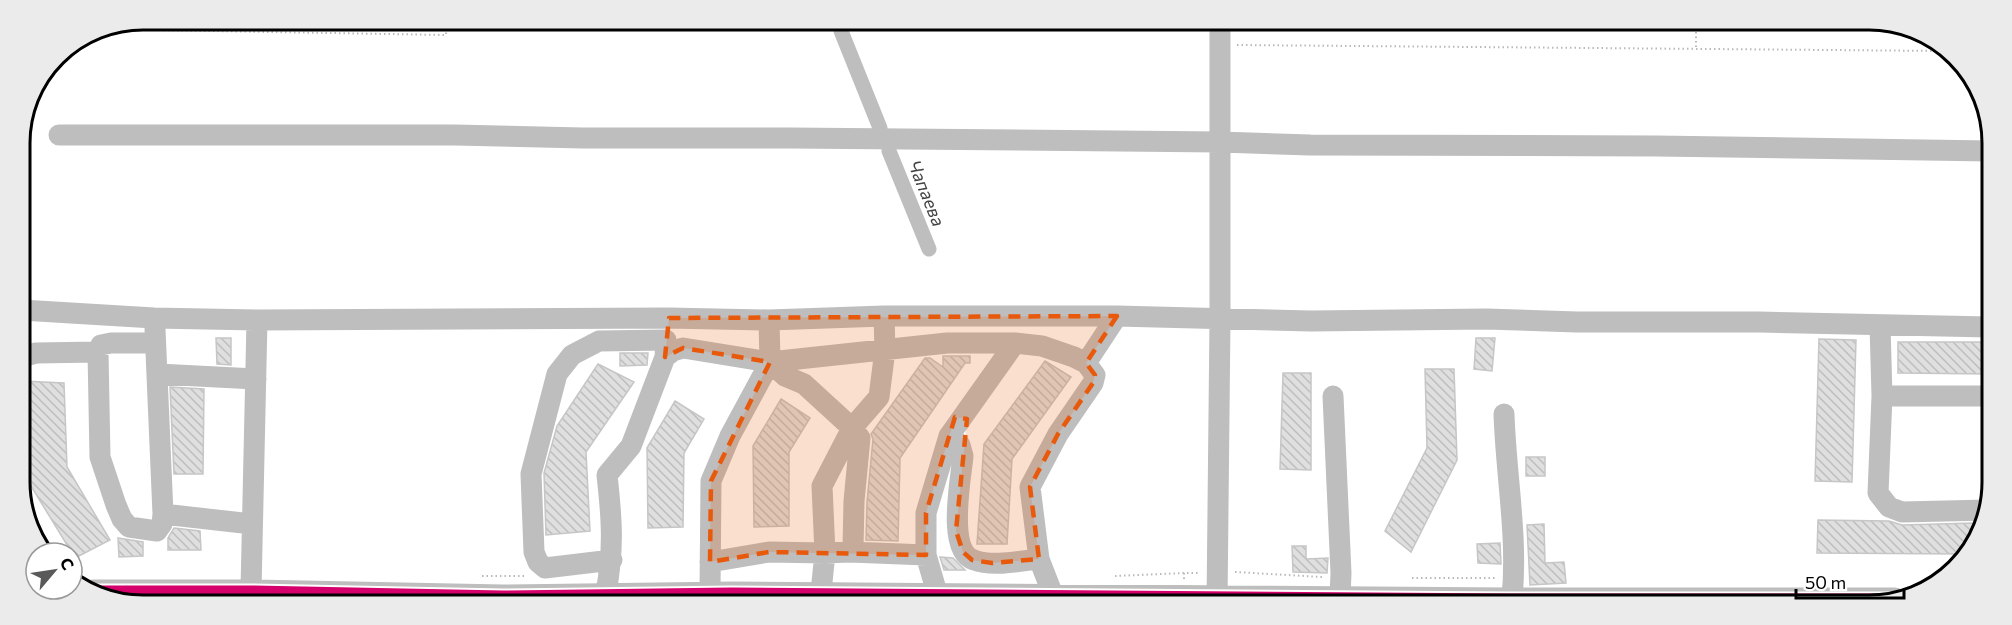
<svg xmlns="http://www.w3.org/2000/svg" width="2012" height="625" font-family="Commissioner,sans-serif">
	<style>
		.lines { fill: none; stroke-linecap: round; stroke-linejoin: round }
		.canal { stroke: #bebebe; stroke-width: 15 }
		.building { fill: url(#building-back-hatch); stroke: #c6c6c6; stroke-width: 1.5 }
		.path { stroke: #b9b9b9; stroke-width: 2; stroke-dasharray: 1.5 3; stroke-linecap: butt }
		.minor { stroke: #bebebe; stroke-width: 21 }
		.cycleway-casing { stroke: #fff; stroke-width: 13 }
		.cycleway { stroke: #d6006c; stroke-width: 9 }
		.marked { fill: #e8590c; fill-opacity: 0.2; stroke: #e8590c; stroke-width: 4.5; stroke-dasharray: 12 8; stroke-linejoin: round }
		.labels { text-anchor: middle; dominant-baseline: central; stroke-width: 5; stroke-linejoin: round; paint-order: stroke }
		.water-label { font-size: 18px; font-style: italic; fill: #434343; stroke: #fff }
		.rim { fill: none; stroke: #000; stroke-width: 3 }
	</style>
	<defs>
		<pattern id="building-back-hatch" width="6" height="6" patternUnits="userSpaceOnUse" patternTransform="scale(1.5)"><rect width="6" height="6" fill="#dfdfdf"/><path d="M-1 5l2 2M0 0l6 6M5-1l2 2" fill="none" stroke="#bebebe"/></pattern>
	</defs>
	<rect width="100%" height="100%" fill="#fff"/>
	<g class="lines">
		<path class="canal" d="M841,31L880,128
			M889,151L929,249"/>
	</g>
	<path class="building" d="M216,338H231V365L217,364Z
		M1476,338H1495L1492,371L1474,369Z
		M1819,339L1856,340L1852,482L1815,481Z
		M1898,342H1989V374L1898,373Z
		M620,353H648L647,365L620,366Z
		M943,356H970V363H965L900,458L898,541L866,540L867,502L873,439L871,434L925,358H930L943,367Z
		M1045,361L1071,377L1012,459L1007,544H977L984,444Z
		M598,364L634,382L586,452L590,531L546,535L544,473L557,426Z
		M1425,369H1454L1457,460L1411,552L1385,531L1427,448Z
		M1283,373H1311V470L1280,469Z
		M22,381L64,383L67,467L110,540L75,558L23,473Z
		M170,387L204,389L203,474H174Z
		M781,399L810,418L789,452V526L754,527L753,446Z
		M675,401L704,419L684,453L683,527L648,528L647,448Z
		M1526,457H1545V476H1526Z
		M1818,520L1889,521L1902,525L1974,523V535L1961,554L1817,553Z
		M1544,524L1545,563L1564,562L1566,583L1530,585L1527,525Z
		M174,528L200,531L201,550H168V538Z
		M118,538L143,542V556L119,557Z
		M1500,543L1501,564L1478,563L1477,544Z
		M1292,546H1306V559L1328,558L1327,573L1293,572Z
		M940,557L953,558L965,570H944Z"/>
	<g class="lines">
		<path class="path" d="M1696,23V48
			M96,29L446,35L447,20
			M1237,45L1945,51
			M1235,572L1322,577
			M482,576H527
			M1115,576L1184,573
			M1412,578H1496
			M1184,579V573H1199"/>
		<path class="minor" d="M59,135H455L583,138H790L1220,142L1310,145L1656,146L1990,151
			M21,310L154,318L257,320L669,318L769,320L884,316H1117L1311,321L1486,319L1577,322H1759L1989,327
			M1880,325L1882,396L1878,493L1889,507L1902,512L1988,510
			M155,329L163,514L252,524
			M155,343H111L101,345L98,352L100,457L116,505L122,519L129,527L157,531L162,524L163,514
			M21,357L36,353L98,352
			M665,357L673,351L683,348L770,362L947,343H1015L1042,346L1074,357L1086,363L1095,375L1093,383L1058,434L1030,487L1039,559L1053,595
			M770,362L785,376L804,384L852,428L860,438L854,501L853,548L850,552L825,553L822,486L852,428L879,397L885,350L884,316
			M1086,363L1117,316
			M158,374L256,379
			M1333,396L1341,573L1340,597
			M1882,396H1989
			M1504,414C1506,476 1518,537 1512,598
			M949,436L960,445L963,456C961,479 946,551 974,560C993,567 1019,561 1039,559
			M850,552L926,555
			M612,560L545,568L538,562L534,552L531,474L557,374L572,355L599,341L666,340
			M710,562L769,552L825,553L821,592
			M92,590H251L503,595L731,592L1512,598H1895
			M251,590L257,320
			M710,592L711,481L730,436L770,362L769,320
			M606,593C614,548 612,520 607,475L631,446L665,357L666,342
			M937,593L926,555V513L949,436L1015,343
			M1217,604L1220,319V22"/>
		<g class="cycleway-casing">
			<path id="cycleway" d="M92,590H251L503,595L731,592L1512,598H1895"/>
		</g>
		<use href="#cycleway" class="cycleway"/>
	</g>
	<path class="marked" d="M1117,316L1086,363L1095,375L1093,383L1058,434L1030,487L1039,559L992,563L972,560L963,552L956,531L967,419L955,417L926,513V555L769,552L710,562L711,481L770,362L683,348L665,357L669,318Z"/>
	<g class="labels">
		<g class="water-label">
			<text transform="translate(927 193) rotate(68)">Чапаева</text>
		</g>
	</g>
	<path d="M0 0H2012V625H0ZM143 30H1869A113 113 0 0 1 1982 143V482A113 113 0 0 1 1869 595H143A113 113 0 0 1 30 482V143A113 113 0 0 1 143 30Z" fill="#ebebeb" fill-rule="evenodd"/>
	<path class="rim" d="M143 30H1869A113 113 0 0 1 1982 143V482A113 113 0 0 1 1869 595H143A113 113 0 0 1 30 482V143A113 113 0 0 1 143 30Z"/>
	<g transform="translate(54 571) rotate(61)"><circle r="28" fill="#ffffff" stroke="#999999" stroke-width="1.5"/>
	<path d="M0-4.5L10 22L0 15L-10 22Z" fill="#595959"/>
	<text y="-9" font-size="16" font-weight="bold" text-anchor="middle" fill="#000000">С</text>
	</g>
	<path d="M1796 589v9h108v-9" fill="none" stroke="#000000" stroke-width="3"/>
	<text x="1805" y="589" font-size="18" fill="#000000" stroke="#ffffff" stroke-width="4.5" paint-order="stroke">50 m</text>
</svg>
